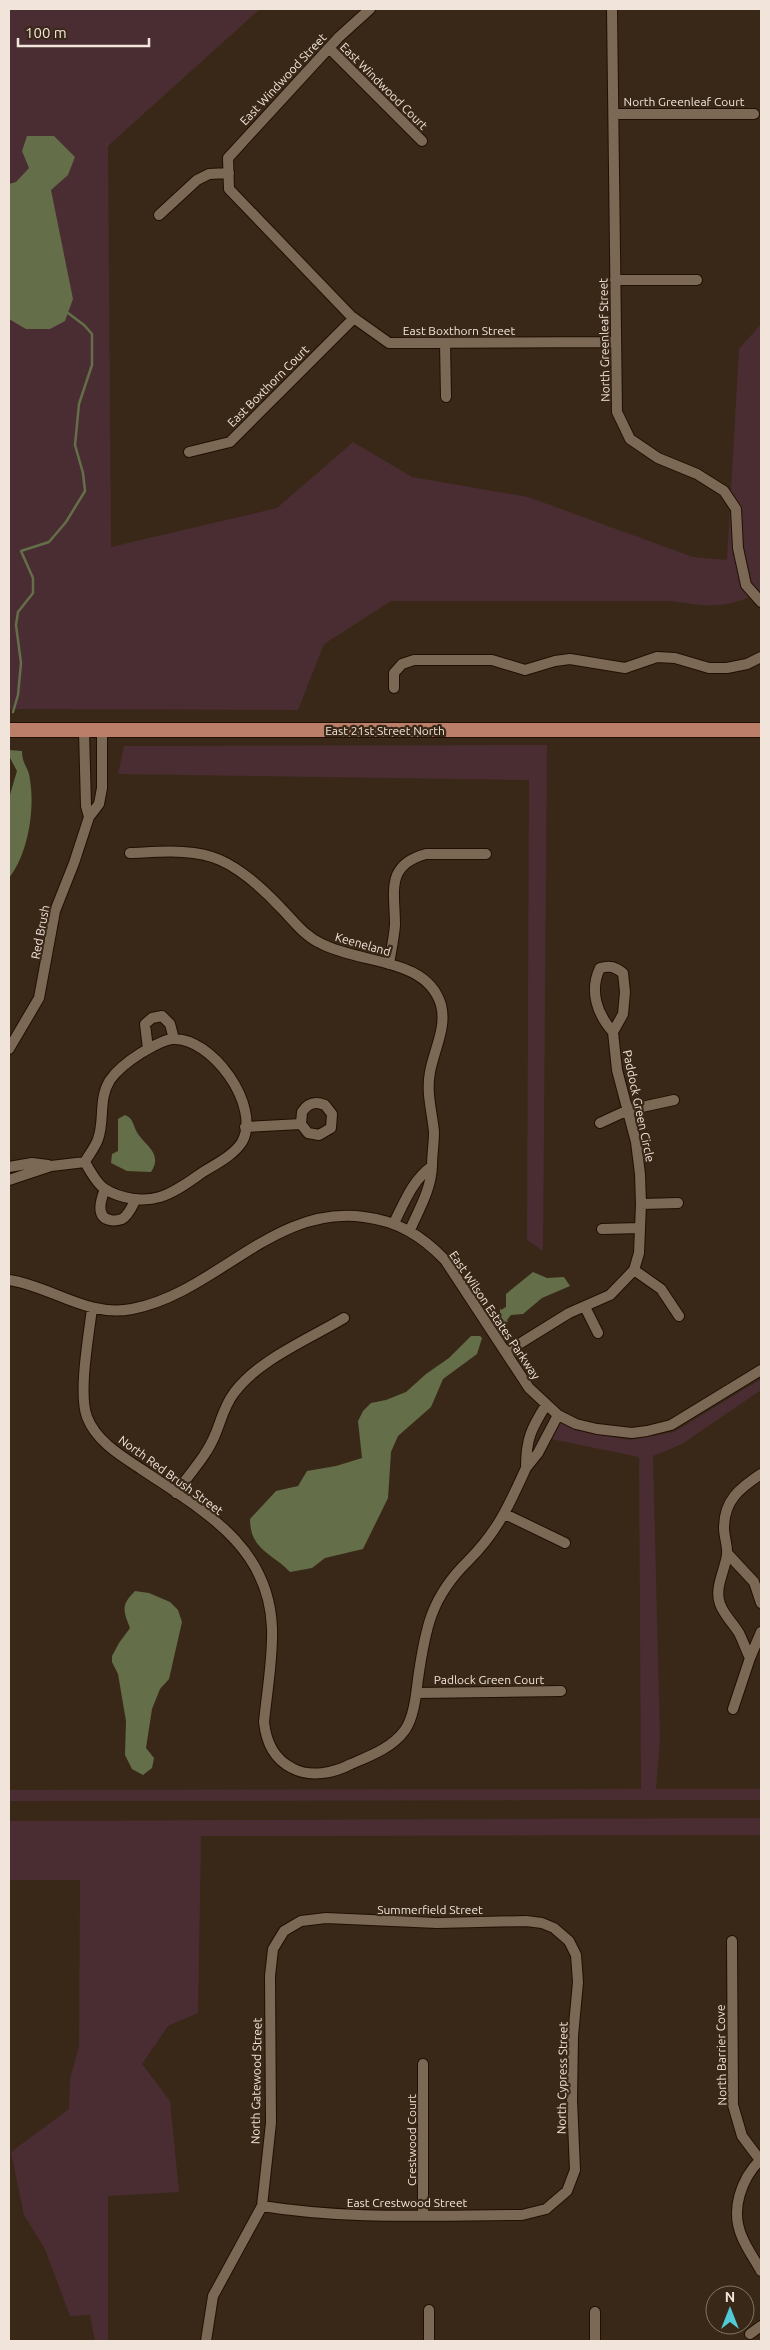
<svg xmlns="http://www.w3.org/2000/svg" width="770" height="2350" font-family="Ubuntu,sans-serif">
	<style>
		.green { fill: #4a2d32 }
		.water { fill: #646e49 }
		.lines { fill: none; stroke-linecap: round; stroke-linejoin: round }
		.stream { stroke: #646e49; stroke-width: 2.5 }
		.minor-casing { stroke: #201002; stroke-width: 12 }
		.major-casing { stroke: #201002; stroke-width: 16 }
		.minor { stroke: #7b6855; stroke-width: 10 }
		.major { stroke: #bb7e68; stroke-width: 14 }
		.labels { text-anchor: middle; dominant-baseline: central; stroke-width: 4.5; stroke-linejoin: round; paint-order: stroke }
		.street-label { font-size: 12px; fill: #f1e5db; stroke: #392817 }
	</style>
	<rect width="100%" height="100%" fill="#392817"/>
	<path class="green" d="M9,9H260L108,146L111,547L277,508L353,442L412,477L528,497L693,557L727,560L739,349L761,324V592C724,610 709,606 669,601H391L324,644L298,710L9,709Z
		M547,745L543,1251L527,1240L529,780L118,774L124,746Z
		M761,1379V1390L682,1444L653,1456L660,1738L656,1789H761V1800L9,1801V1790L641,1789L639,1457L546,1438L558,1415L575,1430L629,1440L674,1432Z
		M761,1818V1835L201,1836L198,2013L168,2026L142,2064L170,2101L179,2192L108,2196V2341H95L90,2315L70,2316L45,2249L24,2215L11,2152L69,2109L70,2079L79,2047L80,1880H9V1821Z"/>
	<path class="water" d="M27,136H54L75,157L68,175L51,190L73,299L65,321L50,329H26L9,319V184L16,182L29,168L22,151Z
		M9,750L22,751C22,765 29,767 30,780C35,810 28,854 9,878V798L17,771L9,756Z
		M125,1115C134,1118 133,1127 138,1134C146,1146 163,1154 151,1172L127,1171L111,1163L112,1154L118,1151V1119Z
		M533,1272L547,1278L564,1277L570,1286L542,1298L523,1314L511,1315L507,1320L508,1322H500V1308L501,1310L506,1307V1294Z
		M471,1336H480L482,1338L477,1354L443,1379L431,1407L398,1436L391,1452L388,1498L363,1549L325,1558L312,1568L290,1572C272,1553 250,1550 250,1519L276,1491L298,1486L307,1471L336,1466L362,1458L358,1421L363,1411L371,1403L386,1400L406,1392L426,1374L449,1358Z
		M135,1591L149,1593L170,1602L178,1610L182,1622L169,1679L160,1689L152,1709L146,1748L154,1758L152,1768L143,1775L132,1769L125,1755L126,1721L118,1674L112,1662V1656L119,1643L130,1628C123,1610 121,1605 135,1591Z"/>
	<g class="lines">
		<path class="stream" d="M13,712L18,695L21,663L16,625L18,612L33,593V578L21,551L49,542L66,522L85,491L83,473L75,445L79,404L92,365V334L84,325L68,313"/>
		<g class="minor-casing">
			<path id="minor" d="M370,9L339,37L228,158L229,189L351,316L389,343L616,342
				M612,9L617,412L630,439L658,458L697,474L724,491L736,509L738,548L746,585L761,602
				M329,48L422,141
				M614,114H754
				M159,215L197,180L209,174L229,173
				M615,280H697
				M445,343L446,397
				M189,452L230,442L354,318
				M394,688V673L402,664L414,660H492L525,670L555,661L570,659L625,668L657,657L675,658L709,668H727L747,664L761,657
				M84,731L86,806L89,817
				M130,853C159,852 194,848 220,860C243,870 263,889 280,907C293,920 304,936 322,944C360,964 427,957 441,1005C447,1027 434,1050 430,1072C426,1093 432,1111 434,1132C434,1143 432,1155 432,1166
				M389,964C391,951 394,938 395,925C395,892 385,865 426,854H486
				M9,1049L39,998L55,911L74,863L89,817L99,804L102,788V731
				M148,1049L145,1024L152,1018L162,1016L170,1024L174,1039
				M600,1123L628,1110L674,1100
				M245,1127L301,1124L308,1133L319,1135L331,1128L332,1114L325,1105C315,1101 308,1103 302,1112L301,1124
				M9,1167L32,1163L48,1165
				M9,1180L51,1166L85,1162C90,1171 97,1184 105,1189C121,1199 143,1202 160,1197C176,1192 190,1181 203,1172C216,1164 234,1155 242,1142C262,1106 211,1036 172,1039C162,1040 150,1048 141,1053C130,1060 117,1070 110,1080C98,1099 105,1120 98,1139C95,1148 89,1154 85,1162
				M105,1189C101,1199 95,1217 110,1220C113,1221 119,1220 122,1219C129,1215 132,1206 136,1199
				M641,1204L678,1203
				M394,1223C405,1201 412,1181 432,1166C431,1190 419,1209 410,1230
				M602,1229L640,1228
				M634,1270L661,1289L679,1316
				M9,1280C51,1286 88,1318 132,1309C216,1293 274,1204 364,1217C398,1221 422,1236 445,1260L529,1388L558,1415L576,1424L597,1429L632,1433L647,1431L671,1425L761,1370
				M585,1307L598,1333
				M92,1308C89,1335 78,1393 87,1417C96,1441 121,1456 141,1469C202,1510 269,1545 272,1628C273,1659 267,1691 264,1722C266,1741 274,1759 292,1768C310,1778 334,1773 351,1764C370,1756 392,1748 405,1730C414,1717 416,1695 418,1679C425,1629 431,1597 468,1561C498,1531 509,1505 526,1468
				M506,1352L569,1313L610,1295L634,1270L639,1253L641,1204L640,1174L636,1142L617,1070L613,1032L623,1014L625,992L623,973C615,967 610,965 600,968C589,991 597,1014 613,1032
				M546,1405C531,1429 526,1439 526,1468L538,1453L558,1415
				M176,1493C189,1474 206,1457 215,1435C221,1421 224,1406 234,1393C258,1360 309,1339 344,1318
				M505,1514L565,1543
				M727,1553L754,1582L761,1603
				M750,1658C746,1650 743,1641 739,1633C733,1623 724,1615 720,1604C714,1588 725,1570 727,1555C728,1546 724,1537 724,1528C724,1500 740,1488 761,1474
				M417,1693L561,1691
				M733,1709L750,1658L761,1632
				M732,1941L733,2105L742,2136L760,2160
				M761,2159C741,2179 730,2210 742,2237C747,2249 755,2260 761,2271
				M423,2215V2064
				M429,2310V2341
				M595,2312V2341
				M750,2334L761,2326
				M206,2341L213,2296L262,2206L271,2123L270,1976L273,1949L284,1931L301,1921L326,1918L437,1923L526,1921L542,1923L554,1928L569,1941L576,1955L578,1982L573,2036L572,2100L575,2170L567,2191L546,2209L522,2215C435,2215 348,2220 262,2206"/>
		</g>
		<g class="major-casing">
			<path id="major" d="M9,730H761"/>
		</g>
		<use href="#minor" class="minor"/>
		<use href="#major" class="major"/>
	</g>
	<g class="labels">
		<g class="street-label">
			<text transform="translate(283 79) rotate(-47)">East Windwood Street</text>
			<text transform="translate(384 86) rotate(45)">East Windwood Court</text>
			<text x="684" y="101">North Greenleaf Court</text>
			<text x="459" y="330">East Boxthorn Street</text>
			<text transform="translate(604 340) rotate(-91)">North Greenleaf Street</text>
			<text transform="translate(268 386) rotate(-45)">East Boxthorn Court</text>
			<text x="385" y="730">East 21st Street North</text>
			<text transform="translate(40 932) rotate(-79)">Red Brush</text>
			<text transform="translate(363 944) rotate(16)">Keeneland</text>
			<text transform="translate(639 1106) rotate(78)">Paddock Green Circle</text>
			<text transform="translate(495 1315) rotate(56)">East Wilson Estates Parkway</text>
			<text transform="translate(171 1475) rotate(36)">North Red Brush Street</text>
			<text x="489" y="1679">Padlock Green Court</text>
			<text x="430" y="1909">Summerfield Street</text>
			<text transform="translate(721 2055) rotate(-91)">North Barrier Cove</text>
			<text transform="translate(562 2078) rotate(-89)">North Cypress Street</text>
			<text transform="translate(256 2081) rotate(-89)">North Gatewood Street</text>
			<text transform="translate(411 2140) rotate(-90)">Crestwood Court</text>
			<text x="407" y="2202">East Crestwood Street</text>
		</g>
	</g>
	<rect width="770" height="2350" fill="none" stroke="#f1e5db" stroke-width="20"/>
	<g transform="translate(730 2310)"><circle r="24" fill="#392817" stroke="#837465"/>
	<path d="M0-4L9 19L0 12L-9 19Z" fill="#52cbd8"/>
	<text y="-8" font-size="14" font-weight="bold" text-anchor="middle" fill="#f1e5db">N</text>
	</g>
	<path d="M18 38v8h131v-8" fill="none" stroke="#f1e5db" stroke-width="2.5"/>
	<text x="25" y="38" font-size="15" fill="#f1e5db" stroke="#392817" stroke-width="4" paint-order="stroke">100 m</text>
</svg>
